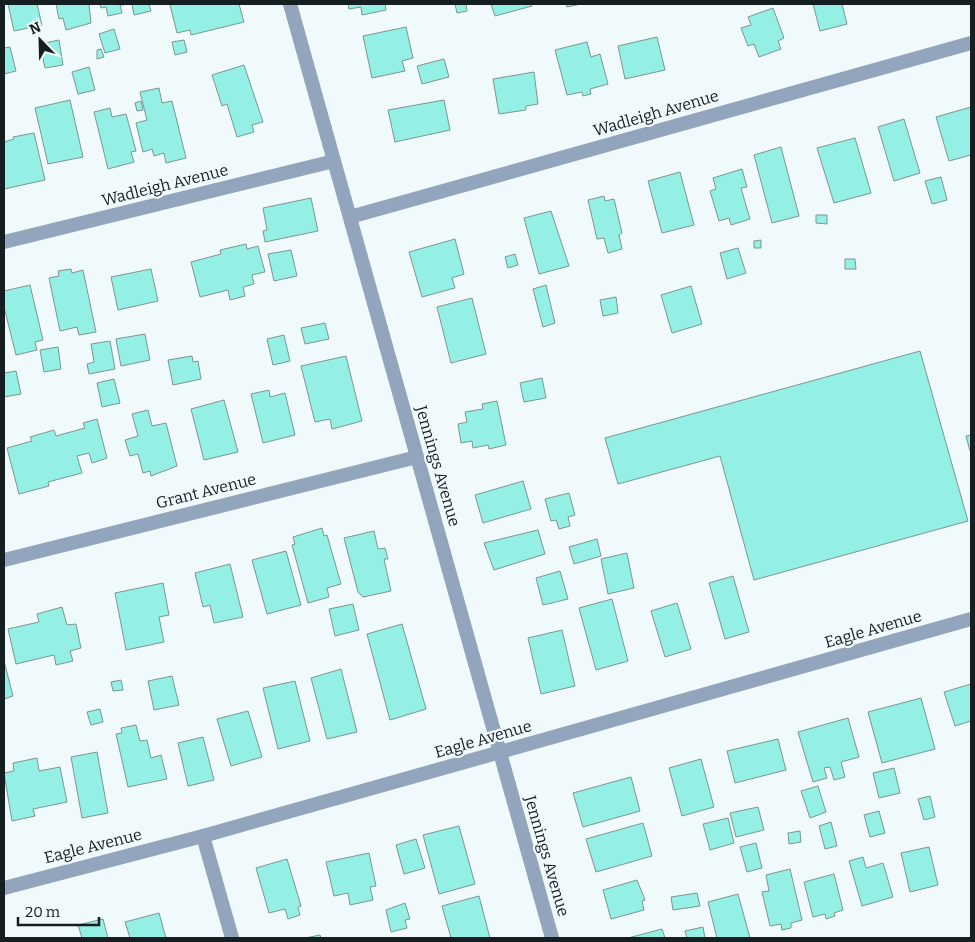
<svg xmlns="http://www.w3.org/2000/svg" width="975" height="942" font-family="Bitter,serif">
	<style>
		.building { fill: #94efe4; stroke: #7c9692 }
		.lines { fill: none; stroke-linecap: round; stroke-linejoin: round }
		.minor { stroke: #93a5bc; stroke-width: 14 }
		.tertiary { stroke: #93a5bc; stroke-width: 14 }
		.labels { text-anchor: middle; dominant-baseline: central; stroke-width: 4.5; stroke-linejoin: round; paint-order: stroke }
		.street-label { font-size: 16px; fill: #151e21; stroke: #f0fafd }
	</style>
	<rect width="100%" height="100%" fill="#f0fafd"/>
	<path class="building" d="M8,4H37L42,25L14,31Z
		M56,4H89L91,23L66,30L63,18L59,19Z
		M100,4H124V5H120L122,13L108,16L106,7L101,8Z
		M132,4H149L151,11L134,15Z
		M176,4H239L244,22L191,35L190,30L177,33L170,5Z
		M348,4H385L386,10L362,15L361,7L349,9Z
		M455,4H466L467,11L457,13Z
		M491,4H531L532,6L495,16Z
		M566,4H581L567,7Z
		M813,4H842L847,24L820,31Z
		M773,8L784,38L778,41L781,49L759,57L754,44L748,46L741,28L751,25L748,17Z
		M406,27L413,58L402,61L405,71L372,78L363,36Z
		M114,29L120,49L105,53L99,34Z
		M657,37L665,70L625,79L618,46Z
		M59,40L63,65L45,68L40,44Z
		M184,40L187,52L175,55L172,42Z
		M587,42L591,57L600,54L608,84L590,89L591,94L583,96L582,92L567,95L555,50Z
		M10,47L16,71L4,74V48Z
		M101,49L104,57L97,59V50Z
		M444,59L449,77L422,84L417,66Z
		M244,65L263,122L252,125L254,132L237,137L227,104L222,106L212,75Z
		M89,67L95,90L78,94L72,72Z
		M534,72L538,104L526,106V110L499,114L493,79Z
		M159,88L162,103L172,101L186,158L166,163L164,153L154,156L152,149L143,152L136,123L147,120L140,92Z
		M70,100L83,157L48,164L35,108Z
		M444,100L450,130L395,142L388,110Z
		M141,101L143,110L137,111L135,103Z
		M971,107V155L949,161L936,117Z
		M110,108L112,117L126,114L136,151L131,152L134,162L108,169L94,112Z
		M904,119L920,173L894,181L878,127Z
		M34,133L45,180L4,189V142L14,139L13,137Z
		M855,138L871,193L834,203L817,148Z
		M781,147L799,216L772,223L754,155Z
		M742,169L747,187L741,188L750,219L731,225L729,218L719,221L710,191L716,189L713,178Z
		M680,172L694,225L662,233L648,181Z
		M941,177L947,200L932,204L925,181Z
		M604,196L605,201L614,199L622,233L619,235L622,249L608,253L604,238L597,239L588,200Z
		M311,198L318,231L265,242L263,231L267,230L263,208Z
		M551,211L569,266L539,274L524,218Z
		M816,215H827V224L816,223Z
		M455,239L464,274L452,278L455,288L422,297L409,252Z
		M761,240V248H754V241Z
		M246,244L247,249L258,246L265,272L252,275L254,284L243,287L245,296L230,300L228,290L200,297L191,262L221,254L220,250Z
		M738,248L746,273L727,279L720,253Z
		M291,250L297,276L274,281L268,254Z
		M515,254L518,265L508,268L505,257Z
		M845,259H855L856,269H845Z
		M71,269L72,273L83,270L96,332L79,335L77,327L60,331L49,278L59,276L58,271Z
		M151,269L158,301L118,310L111,277Z
		M30,285L43,340L35,342L37,350L16,355L4,307V291Z
		M546,285L555,323L543,327L533,289Z
		M691,286L702,324L672,333L661,295Z
		M616,297L618,313L603,316L600,300Z
		M472,298L486,354L451,363L437,307Z
		M325,323L329,339L305,344L301,328Z
		M145,334L150,360L121,366L116,339Z
		M284,335L290,361L273,365L267,339Z
		M110,341L115,369L89,374L87,364L94,362L91,344Z
		M58,347L61,369L44,372L40,350Z
		M920,351L968,521L754,580L720,456L618,484L605,438Z
		M192,356L193,362L198,361L201,379L173,385L168,360Z
		M346,356L362,421L332,429L330,419L315,422L301,366Z
		M16,371L21,394L4,397V373Z
		M542,378L546,398L524,402L520,383Z
		M114,379L120,403L102,407L97,383Z
		M269,390L270,397L285,393L295,435L263,443L251,394Z
		M224,400L238,452L204,460L191,409Z
		M497,401L506,445L489,449L488,445L473,448L472,441L461,443L458,424L467,422L465,412L483,409L482,404Z
		M148,410L152,426L166,423L177,466L151,476L150,471L143,473L138,454L130,456L125,440L138,436L132,414Z
		M97,419L107,458L92,463L89,453L77,456L82,473L48,482L49,486L19,494L7,448L32,441L30,437L54,430L56,436L85,428L83,423Z
		M971,435V450L970,451L966,436Z
		M523,481L531,509L483,523L475,495Z
		M569,493L575,515L568,517L570,526L559,529L556,520L551,521L545,499Z
		M322,528L324,536L327,535L341,584L327,588L329,597L308,603L292,545L295,544L293,537Z
		M538,530L545,554L494,570L484,543Z
		M374,531L378,549L385,548L388,559H384L391,591L363,597L358,592L344,538Z
		M597,539L601,556L574,564L569,547Z
		M286,551L301,605L267,614L252,560Z
		M627,553L634,588L608,594L601,559Z
		M230,564L243,617L214,623L210,605L203,607L195,573Z
		M560,571L568,599L543,605L536,578Z
		M733,576L749,632L725,639L709,583Z
		M163,583L169,615L159,617L164,642L126,650L115,593Z
		M612,599L628,661L596,670L579,608Z
		M677,603L691,649L665,657L651,611Z
		M353,604L359,630L335,636L329,609Z
		M62,607L67,625L76,624L81,648L70,651L73,661L56,665L54,655L16,664L8,629L39,622L37,614Z
		M402,624L426,709L390,720L367,634Z
		M562,630L575,686L541,694L528,638Z
		M4,661L13,696L4,699Z
		M341,669L357,732L327,739L311,678Z
		M172,676L179,705L154,710L148,681Z
		M121,680L123,690L113,691L111,682Z
		M295,681L310,741L278,749L263,688Z
		M971,684V721L955,726L944,692Z
		M921,698L935,749L882,763L868,712Z
		M100,709L103,722L91,725L87,712Z
		M248,711L262,757L231,766L217,719Z
		M848,718L859,757L841,762L845,777L834,780L830,767L824,768L827,778L813,782L798,732Z
		M136,725L140,741L147,740L151,758L161,755L167,779L128,787L116,734L122,733L121,728Z
		M203,737L214,780L188,786L178,743Z
		M778,739L786,770L735,783L727,751Z
		M97,752L108,813L82,818L71,757Z
		M37,758L39,771L60,767L67,802L33,809L35,816L12,821L4,773L14,771L13,763Z
		M701,759L714,807L682,816L669,768Z
		M894,768L900,793L879,798L873,773Z
		M631,777L640,811L583,827L573,793Z
		M818,786L826,812L810,818L801,791Z
		M930,796L935,817L924,820L918,799Z
		M758,807L764,830L736,837L730,813Z
		M879,811L885,833L870,837L864,815Z
		M728,818L734,843L710,850L703,824Z
		M831,822L837,846L825,849L819,826Z
		M643,823L652,856L596,872L586,839Z
		M459,826L475,884L439,894L423,835Z
		M800,831L801,842L789,844L788,833Z
		M416,839L425,868L404,874L396,845Z
		M756,843L762,868L747,872L740,847Z
		M929,847L938,885L910,892L901,853Z
		M369,853L376,886L370,887L373,900L350,905L348,893L334,896L326,862Z
		M863,857L866,868L883,863L893,897L862,906L849,861Z
		M287,859L301,906L298,907L300,915L288,919L285,909L269,913L256,868Z
		M790,869L802,920L791,923V928L782,930L781,924L770,926L762,892L769,891L766,875Z
		M834,874L843,910L834,913L835,916L826,919L825,914L813,917L804,882Z
		M637,880L645,900L642,901L644,910L611,919L603,890Z
		M697,893L700,906L673,910L671,897Z
		M738,894L750,938H717L708,902Z
		M479,896L490,938H451L442,906Z
		M405,903L410,919L405,920L407,928L391,932L386,910Z
		M159,913L166,938H130L125,922Z
		M103,919L108,938H82L78,925Z
		M703,927L705,938H687L685,931Z
		M662,929L665,938H628Z
		M320,935L321,938H305Z"/>
	<g class="lines">
		<path class="minor" d="M290,4L552,938
			M350,217L971,43
			M4,242L334,161
			M4,560L417,457
			M203,836L232,938"/>
		<path class="tertiary" d="M4,888L203,836L971,619"/>
	</g>
	<g class="labels">
		<g class="street-label">
			<text transform="translate(656 113) rotate(-16)">Wadleigh Avenue</text>
			<text transform="translate(165 185) rotate(-14)">Wadleigh Avenue</text>
			<text transform="translate(438 466) rotate(74)">Jennings Avenue</text>
			<text transform="translate(206 491) rotate(-14)">Grant Avenue</text>
			<text transform="translate(873 629) rotate(-16)">Eagle Avenue</text>
			<text transform="translate(483 739) rotate(-16)">Eagle Avenue</text>
			<text transform="translate(93 846) rotate(-14)">Eagle Avenue</text>
			<text transform="translate(547 856) rotate(74)">Jennings Avenue</text>
		</g>
	</g>
	<rect width="975" height="942" fill="none" stroke="#151e21" stroke-width="10"/>
	<g transform="translate(40 40) rotate(337)" stroke="#f0fafd" stroke-width="4" paint-order="stroke">
	<path d="M0-4L9 19L0 12L-9 19Z" fill="#151e21"/>
	<text y="-8" font-size="14" font-weight="bold" text-anchor="middle" fill="#151e21">N</text>
	</g>
	<path d="M18 917v8h81v-8" fill="none" stroke="#151e21" stroke-width="2.5"/>
	<text x="25" y="917" font-size="15" fill="#151e21" stroke="#f0fafd" stroke-width="4" paint-order="stroke">20 m</text>
</svg>
